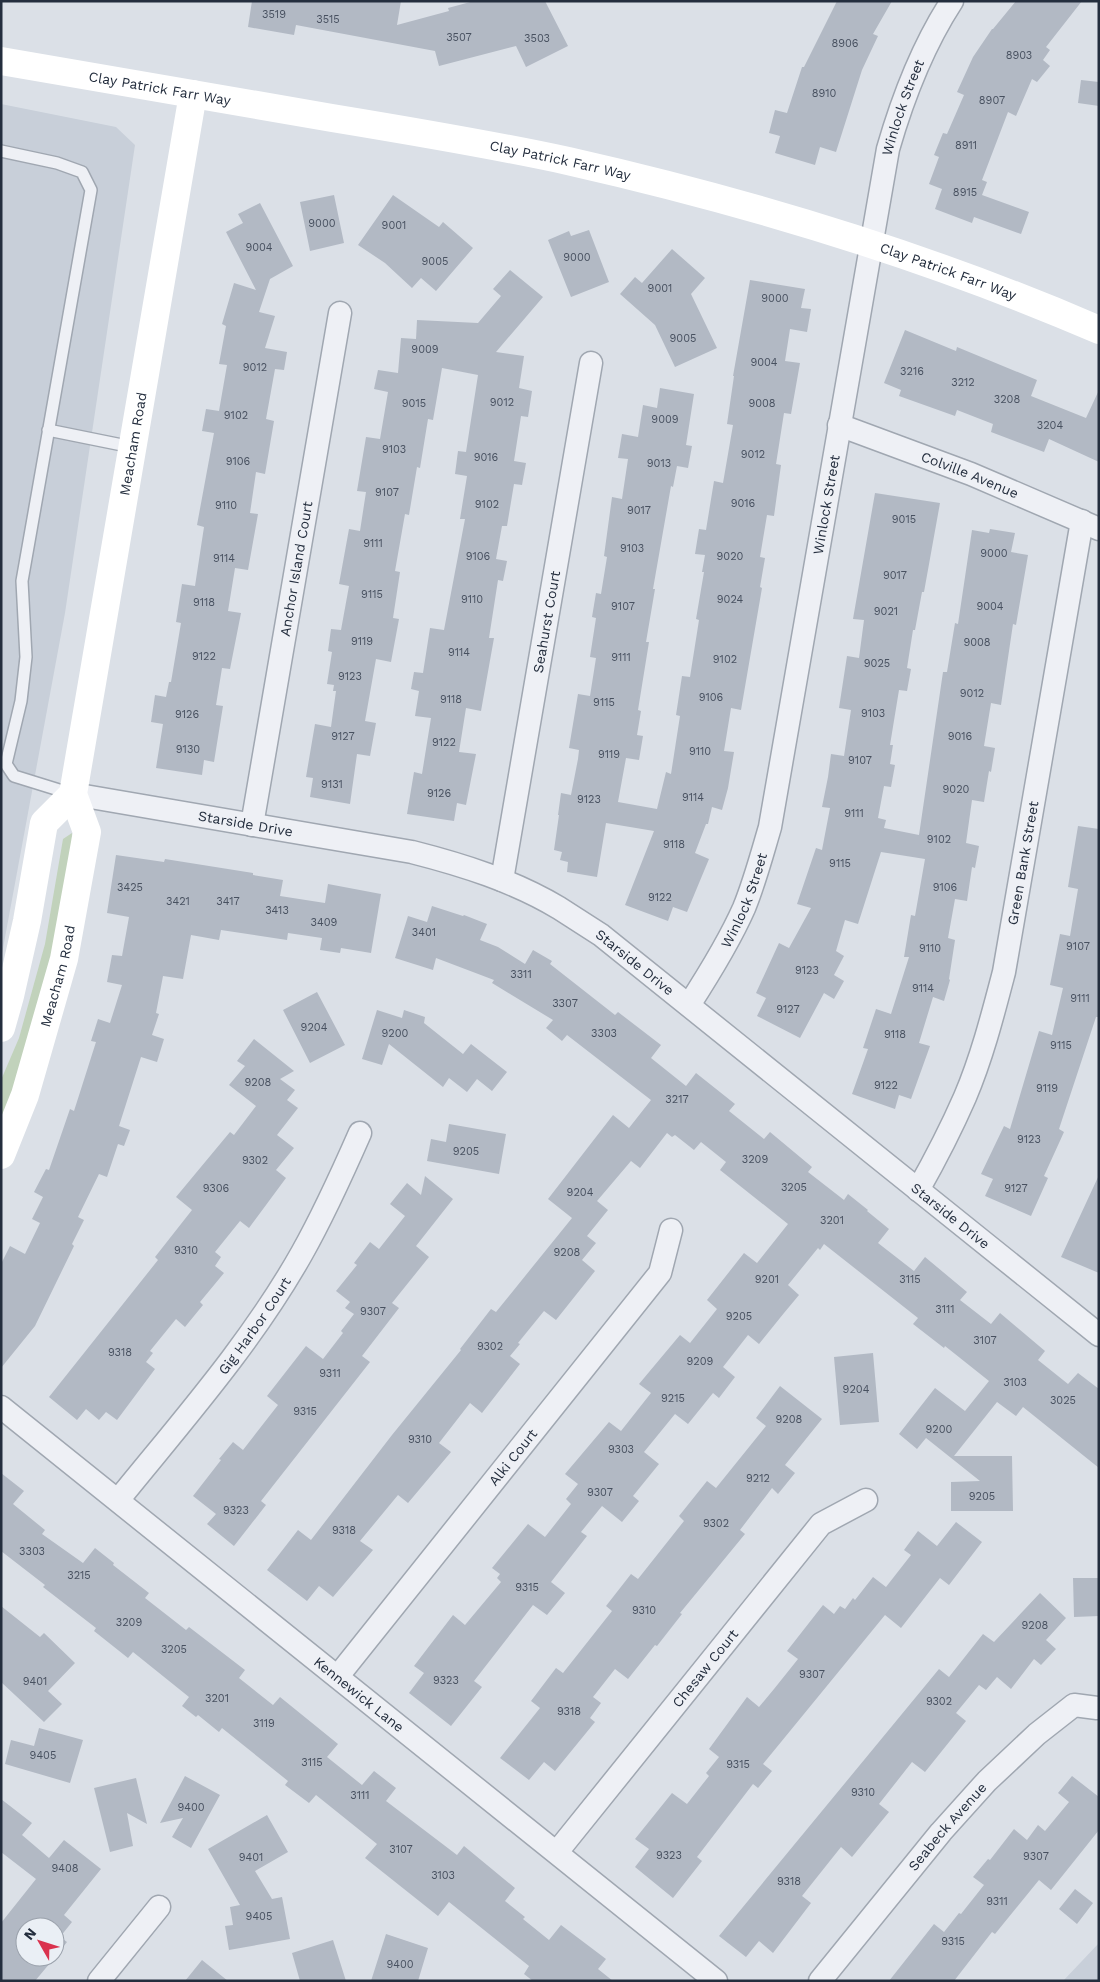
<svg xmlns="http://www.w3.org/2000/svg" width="1100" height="1982" font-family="'Work Sans',sans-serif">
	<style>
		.built { fill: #c8cfd9 }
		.green { fill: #c1d2bb }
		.building { fill: #b2b9c4 }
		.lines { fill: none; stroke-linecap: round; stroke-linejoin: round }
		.lane-casing { stroke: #a0a7b1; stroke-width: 14 }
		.street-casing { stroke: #a0a7b1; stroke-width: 25 }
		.lane { stroke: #eef0f5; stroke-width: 11 }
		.street { stroke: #eef0f5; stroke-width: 22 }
		.secondary { stroke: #fff; stroke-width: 28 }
		.labels { text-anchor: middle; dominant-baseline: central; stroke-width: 4; stroke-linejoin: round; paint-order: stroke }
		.number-label { font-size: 11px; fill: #485160 }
		.street-label { font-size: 14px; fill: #242e3e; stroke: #eaeff5 }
	</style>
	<rect width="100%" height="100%" fill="#dbe0e7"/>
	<path class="built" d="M1,104L116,127L135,145L65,613L1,959Z
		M1099,1943V1981H1063Z"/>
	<path class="green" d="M72,833L71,869L38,1032L1,1134V1080L19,1038L45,944L63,839Z"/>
	<path class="building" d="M252,1H401L397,25L449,11L448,8L474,1H545L568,46L526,67L516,46L439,66L435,51L296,25L294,35L248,27Z
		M837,1H892L873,34L878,36L862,70L836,152L820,147L815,165L775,153L780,136L769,133L775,110L787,113L802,67H804Z
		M1016,1H1082L1046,47L1050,50L1043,60L1050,66L1037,82L1032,79L1016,116L1008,112L982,180L987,182L982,195L1029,212L1021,234L974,217L972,223L935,209L942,189L929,184L939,157L934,155L943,133L947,134L964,95L957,92L973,57L992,29H993Z
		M1081,80L1099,82V106L1078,103Z
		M334,195L344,243L310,251L300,202Z
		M393,195L439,227L443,222L473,248L436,291L421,278L412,288L385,263L358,245Z
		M260,203L293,266L270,279L259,312L275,316L265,348L287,352L284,370L275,369L266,419L274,421L265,474L256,472L250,513L258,514L248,570L235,568L228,611L241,613L230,669L222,668L216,705L223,706L214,762L204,760L202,775L156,768L163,724L151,722L155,695L166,697L169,682H171L181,623L176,622L182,584L195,586L204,527L197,525L214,433L202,431L206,409L219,411L227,365L219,364L226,326L222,324L234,283L256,290L226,232L243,223L238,214Z
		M589,230L609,282L571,297L548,240L569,231L571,236Z
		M672,249L705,278L691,294L717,348L675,367L655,325L620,294L635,277L642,283Z
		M510,270L543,297L496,352L524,356L519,388L532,391L528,417L521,416L514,461L526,463L522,485L514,484L507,526H502L496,559L507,561L503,581L498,580L489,638H494L481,711L466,708L459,752L476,754L466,805L457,803L454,821L407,814L414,772L422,774L431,718L415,716L419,691L411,689L414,672L423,673L430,628L444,630L465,519H460L467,476L455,474L458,451L466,452L478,375L442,368L433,420L428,419L420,468L417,467L409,515L405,514L395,571L400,572L393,618L399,619L391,662L376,659L365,721L376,723L370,756L357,754L350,804L310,797L313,778L306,777L315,724L331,727L336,691H333L334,685L327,684L332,652L328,651L331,629L341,630L349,586L339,584L349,529L360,531L366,492L357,491L366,437L380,439L388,392L374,389L378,370L398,373L401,338L416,339L417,320L478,323L501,296L493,289Z
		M750,280L805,289L801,308L811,309L807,332L790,329L785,361L800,363L791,414L784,413L776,464L781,465L774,516L767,515L760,557L765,558L760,587L762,588L741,710L731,708L724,751L734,752L728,788L722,810L712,807L708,824H706L695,853L709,859L687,912L673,907L668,921L625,905L654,831L606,823L597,877L567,872L568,862L560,860L562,852L554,850L559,815H558L561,793L571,795L578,759L579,750L569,748L578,694L590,696L596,658L590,657L596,618L592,617L596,593L601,594L607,557L604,556L612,497L622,499L628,459L618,458L622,434L638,437L643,405L657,408L660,388L694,394L686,445L692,446L688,468L677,466L673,487L671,486L653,589H655L646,642H649L638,710L641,711L637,735L643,736L639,760L626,758L618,802L657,809L666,772L671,774L680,716L676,715L682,676L690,677L699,620L696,619L704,572H702L705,555L695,554L699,529L706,530L714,481L723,483L733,425L727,424L734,376H733Z
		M905,330L956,351L957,347L1037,380L1031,396L1086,418L1099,390V462L1049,439L1044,452L991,432L993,424L957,410L955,416L899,396L901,390L884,383Z
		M875,493L940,503L924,592H922L915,630H913L907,668L911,669L907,691L899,690L890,745H893L890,764L895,765L891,787L884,786L878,818L886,820L884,828L919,835L943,672H947L955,623L958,624L972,530L989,533L990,529L1015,533L1011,552L1028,555L1016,625L1013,624L1001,705L991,703L984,746L995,748L991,772L989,771L984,802L972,800L966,843L979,846L975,868L972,867L967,901L955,899L948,938L955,940L949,979L950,980L944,1001L933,997L919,1043L930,1046L911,1099L899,1095L895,1109L852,1094L868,1049L863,1048L876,1009L891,1014L909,957H904L911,915L915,916L925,859L881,852L858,924L845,920L836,951L844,956L834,975L844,981L834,999L824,993L800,1038L757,1016L766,998L756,993L779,943L789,948L811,908L797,904L816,848L822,850L830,808L822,807L828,777L831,754L844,756L851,710L839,708L847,656L859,658L864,620L853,619Z
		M1078,826L1099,829V1017H1096L1059,1129L1064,1132L1044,1176L1048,1178L1031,1216L985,1196L993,1179L981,1174L1004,1126L1010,1129L1039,1031L1052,1035L1063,988L1050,985L1060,934L1070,936L1078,889L1068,887Z
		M116,855L164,862L165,859L253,873V875L283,880L280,896L325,903L328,884L381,894L371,953L341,948L340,953L320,950L322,938L288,933L287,940L221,930L219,940L191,935L183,979L163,976L156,1013L159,1014L152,1035L164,1039L157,1062L141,1057L119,1126L130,1130L124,1146L118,1144L107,1177L99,1174L78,1217L84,1220L72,1244L74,1246L35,1326L1,1368V1264L10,1246L25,1254L40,1223L32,1219L43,1197L34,1192L46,1169L49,1170L70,1109L74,1111L96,1042L91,1041L98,1019L110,1023L122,985L107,982L112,955L122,956L129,917L107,913Z
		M432,906L463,916L464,915L487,924L480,940L498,947L525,964L533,950L552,961L550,964L615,1015L618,1012L661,1045L651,1058L686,1086L696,1073L735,1104L729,1111L764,1139L770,1132L812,1167L808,1172L844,1200L848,1194L868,1210L867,1211L889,1229L878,1243L914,1271L925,1257L967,1292L960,1300L991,1324L1000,1313L1045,1351L1038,1360L1068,1384L1078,1373L1099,1389V1468L1023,1407L1016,1416L997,1402L954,1456H1012L1013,1511H951V1482L980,1481L926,1438L917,1449L899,1434L935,1388L965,1411L989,1381L945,1346L944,1348L913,1324L918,1318L824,1244L820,1250L818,1248L788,1285L799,1295L784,1313L759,1344L748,1335L723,1367L735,1377L719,1398L713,1393L688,1424L675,1414L644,1452L659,1464L633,1496L639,1501L622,1522L602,1506L581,1532L587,1536L551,1582L565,1593L547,1615L533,1605L474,1681L482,1687L451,1726L409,1693L424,1673L414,1666L453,1615L465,1625L501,1582L497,1578L500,1574L492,1568L528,1524L545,1537L571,1504L566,1499L578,1484L565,1474L609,1422L621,1431L651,1393L639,1384L680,1335L690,1343L717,1309L707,1300L744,1253L757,1263L788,1224L720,1170L726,1162L701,1142L694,1150L675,1135L672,1137L667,1133L640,1168L631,1161L597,1201L608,1210L587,1236L596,1243L582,1260L595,1271L556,1320L544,1311L518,1343L520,1344L510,1356L520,1364L482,1413L470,1403L439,1443L451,1452L408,1503L398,1495L360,1541L373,1550L333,1597L319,1586L307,1601L267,1570L298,1530L311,1540L392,1435L461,1350L460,1349L491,1309L496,1312L572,1218L548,1199L613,1115L629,1128L651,1100L567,1035L562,1041L546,1028L553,1020L492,983L494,980L436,958L433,970L395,958L408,916L427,922Z
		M317,992L345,1045L310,1063L283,1010Z
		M377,1010L402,1018L404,1010L425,1017L424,1023L463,1054L471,1044L507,1072L492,1091L477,1079L467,1092L449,1078L443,1087L389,1044L382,1065L362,1059Z
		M254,1039L294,1071L280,1079L295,1090L287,1100L298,1108L277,1135L294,1148L276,1170L286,1178L249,1228L240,1221L215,1252L221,1257L215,1266L224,1273L200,1302L203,1305L185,1327L176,1319L150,1351L153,1353L146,1362L155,1369L117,1420L106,1412L99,1420L86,1409L77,1420L49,1397L158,1260L155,1257L192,1210L176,1197L230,1132L234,1135L256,1106L229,1085L245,1066L237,1061Z
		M449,1124L506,1134L499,1174L427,1161L431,1139L446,1142Z
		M1099,1175V1273L1061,1257Z
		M425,1176L453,1199L416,1246L429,1257L392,1303L399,1308L362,1356L370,1362L261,1501L266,1505L234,1546L207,1524L216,1514L193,1496L221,1460L219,1459L233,1442L243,1450L278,1405L267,1396L306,1346L323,1359L343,1333L341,1331L354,1314L345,1308L350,1302L336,1291L357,1265L354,1263L370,1242L379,1249L405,1216L390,1204L407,1183L421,1195Z
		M873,1353L879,1422L840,1425L834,1357Z
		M780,1386L822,1419L785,1465L795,1473L778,1494L772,1488L740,1530L745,1534L680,1613L682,1614L657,1646L655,1645L628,1679L615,1669L593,1697L601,1703L590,1718L595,1722L555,1771L544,1762L529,1780L500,1758L540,1708L531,1701L556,1668L563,1673L612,1611L606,1606L631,1574L638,1579L684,1521L679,1516L707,1481L716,1488L766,1426L756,1418Z
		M1,1473L24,1491L13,1504L45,1530L42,1534L83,1563L95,1548L114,1563L113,1565L149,1593L145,1598L186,1630L189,1627L245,1670L239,1678L273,1705L280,1697L338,1744L327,1757L362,1785L374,1771L396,1788L386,1801L457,1855L464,1846L515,1888L505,1901L525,1917L523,1919L549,1940L561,1925L606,1959L598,1969L613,1981H533L524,1974L529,1966L449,1902L438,1916L365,1858L377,1844L316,1795L309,1803L285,1785L288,1781L222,1728L219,1732L198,1715L196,1717L182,1706L189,1697L133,1652L128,1658L94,1631L96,1628L43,1587L45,1585L1,1551Z
		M956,1522L982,1542L949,1585L940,1578L901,1628L885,1615L763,1764L772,1771L758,1788L753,1784L730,1814L697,1857L702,1861L673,1898L635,1867L649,1849L635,1839L672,1793L687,1804L709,1776L706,1773L719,1757L709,1749L747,1697L759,1707L774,1689L798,1659L787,1651L823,1605L834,1614L840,1606L845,1609L853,1598L855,1600L873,1577L886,1587L911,1555L904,1550L918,1531L937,1546Z
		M1073,1578H1099V1616L1074,1617Z
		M1040,1593L1066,1618L1046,1640L1056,1649L1041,1665L1034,1659L1011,1689L997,1677L986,1690L979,1685L956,1713L966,1721L925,1772L912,1762L879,1804L889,1812L852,1857L841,1847L802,1896L811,1903L773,1953L759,1941L746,1957L719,1936L939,1669L949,1677L983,1634L994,1642Z
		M1,1606L40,1637L44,1633L75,1663L48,1691L62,1704L44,1722L1,1682Z
		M39,1728L83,1740L70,1783L5,1764L11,1740L34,1746Z
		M185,1776L220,1795L191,1848L172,1837L183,1818L160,1823Z
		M1072,1776L1099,1797V1830L1051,1890L1039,1880L995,1934L992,1932L954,1981H889L934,1924L944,1932L959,1913L961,1914L984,1885L973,1877L988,1859L990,1860L1014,1829L1027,1840L1038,1825L1045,1831L1069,1802L1058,1793Z
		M136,1778L147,1824L127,1813L133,1846L110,1852L94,1788Z
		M1,1799L32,1823L22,1835L49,1858L64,1840L101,1869L64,1915L72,1922L60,1937L67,1942L55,1957V1927H25V1957H55L35,1981H1V1923L36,1879L1,1852Z
		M267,1815L288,1852L255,1871L272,1899L282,1897L290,1939L229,1950L225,1926L233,1925L230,1907L240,1905L208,1849Z
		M1075,1889L1093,1903L1077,1924L1059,1909Z
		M386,1934L428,1948L418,1981H371Z
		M333,1940L346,1981H300L292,1953Z
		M202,1960L228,1981H185Z"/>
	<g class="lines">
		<g class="lane-casing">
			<path id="lane" d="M1,151L57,163L82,172L91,190L22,581L26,657L21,701L6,764L14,776L72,794
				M48,430L132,447"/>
		</g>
		<g class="street-casing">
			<g id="street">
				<path id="s1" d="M839,425L971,474L1099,529"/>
				<path id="s2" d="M73,794L412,852C463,865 514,881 559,908C573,917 587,926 601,935L1099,1335"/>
				<path id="s3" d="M252,825L340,313"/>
				<path id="s4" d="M502,880L591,363"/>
				<path id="s5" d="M689,1005C709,974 729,942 744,908C755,881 762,854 770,827L888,149C903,97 922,47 952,1"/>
				<path id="s6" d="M918,1190C935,1160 951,1129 965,1097C982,1057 993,1014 1004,972L1082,521"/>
				<path id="s7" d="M1,1407L716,1981"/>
				<path id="s8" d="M119,1499C183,1420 252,1342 302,1253C324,1214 342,1174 360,1133"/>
				<path id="s9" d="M338,1676L660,1273L671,1230"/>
				<path id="s10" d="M557,1852L821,1524L866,1500"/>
				<path d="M99,1981L159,1907"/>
				<path id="s11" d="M820,1981L941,1832L987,1781L1037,1734L1074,1705L1097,1708"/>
			</g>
		</g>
		<use href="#lane" class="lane"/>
		<use href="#street" class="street"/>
		<g class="secondary">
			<path id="s12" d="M1,61C112,80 222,99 332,118C411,131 490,144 568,161C749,202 928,256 1099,330"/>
			<path d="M1,1028L10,996L27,921L44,823L73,794"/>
			<path id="s13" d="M1,1155L25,1095L64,959L87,832L73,794L193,94"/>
		</g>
	</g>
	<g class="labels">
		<g class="number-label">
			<text x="274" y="14">3519</text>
			<text x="328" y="19">3515</text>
			<text x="459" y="37">3507</text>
			<text x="537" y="38">3503</text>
			<text x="845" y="43">8906</text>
			<text x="1019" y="55">8903</text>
			<text x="824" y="93">8910</text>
			<text x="992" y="100">8907</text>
			<text x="966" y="145">8911</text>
			<text x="965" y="192">8915</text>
			<text x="322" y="223">9000</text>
			<text x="394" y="225">9001</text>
			<text x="259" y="247">9004</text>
			<text x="577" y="257">9000</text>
			<text x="435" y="261">9005</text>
			<text x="660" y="288">9001</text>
			<text x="775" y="298">9000</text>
			<text x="683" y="338">9005</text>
			<text x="425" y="349">9009</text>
			<text x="764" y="362">9004</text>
			<text x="255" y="367">9012</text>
			<text x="912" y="371">3216</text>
			<text x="963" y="382">3212</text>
			<text x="1007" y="399">3208</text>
			<text x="502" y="402">9012</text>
			<text x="414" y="403">9015</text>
			<text x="762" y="403">9008</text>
			<text x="236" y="415">9102</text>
			<text x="665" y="419">9009</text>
			<text x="1050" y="425">3204</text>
			<text x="394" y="449">9103</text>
			<text x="753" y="454">9012</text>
			<text x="486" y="457">9016</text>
			<text x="238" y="461">9106</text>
			<text x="659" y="463">9013</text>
			<text x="387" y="492">9107</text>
			<text x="743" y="503">9016</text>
			<text x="487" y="504">9102</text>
			<text x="226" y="505">9110</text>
			<text x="639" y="510">9017</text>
			<text x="904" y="519">9015</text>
			<text x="373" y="543">9111</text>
			<text x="632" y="548">9103</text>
			<text x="994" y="553">9000</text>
			<text x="478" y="556">9106</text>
			<text x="730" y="556">9020</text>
			<text x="224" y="558">9114</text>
			<text x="895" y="575">9017</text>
			<text x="372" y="594">9115</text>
			<text x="472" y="599">9110</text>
			<text x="730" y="599">9024</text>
			<text x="204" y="602">9118</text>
			<text x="623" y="606">9107</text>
			<text x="990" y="606">9004</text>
			<text x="886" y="611">9021</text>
			<text x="362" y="641">9119</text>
			<text x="977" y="642">9008</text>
			<text x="459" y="652">9114</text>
			<text x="204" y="656">9122</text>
			<text x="621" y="657">9111</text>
			<text x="725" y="659">9102</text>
			<text x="877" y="663">9025</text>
			<text x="350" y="676">9123</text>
			<text x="972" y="693">9012</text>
			<text x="711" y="697">9106</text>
			<text x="451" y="699">9118</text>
			<text x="604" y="702">9115</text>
			<text x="873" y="713">9103</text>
			<text x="187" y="714">9126</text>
			<text x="343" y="736">9127</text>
			<text x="960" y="736">9016</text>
			<text x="444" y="742">9122</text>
			<text x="188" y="749">9130</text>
			<text x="700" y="751">9110</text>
			<text x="609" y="754">9119</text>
			<text x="860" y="760">9107</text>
			<text x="332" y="784">9131</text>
			<text x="956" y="789">9020</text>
			<text x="439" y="793">9126</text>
			<text x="693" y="797">9114</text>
			<text x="589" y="799">9123</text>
			<text x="854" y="813">9111</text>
			<text x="939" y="839">9102</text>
			<text x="674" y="844">9118</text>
			<text x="840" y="863">9115</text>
			<text x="130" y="887">3425</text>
			<text x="945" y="887">9106</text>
			<text x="660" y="897">9122</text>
			<text x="178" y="901">3421</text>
			<text x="228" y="901">3417</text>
			<text x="277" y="910">3413</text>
			<text x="324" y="922">3409</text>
			<text x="424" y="932">3401</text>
			<text x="1078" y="946">9107</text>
			<text x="930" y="948">9110</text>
			<text x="807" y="970">9123</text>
			<text x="521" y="974">3311</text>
			<text x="923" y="988">9114</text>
			<text x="1080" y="998">9111</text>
			<text x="565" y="1003">3307</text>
			<text x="788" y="1009">9127</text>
			<text x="314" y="1027">9204</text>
			<text x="395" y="1033">9200</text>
			<text x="604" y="1033">3303</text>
			<text x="895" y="1034">9118</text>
			<text x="1061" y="1045">9115</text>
			<text x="258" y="1082">9208</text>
			<text x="886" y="1085">9122</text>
			<text x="1047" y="1088">9119</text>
			<text x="677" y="1099">3217</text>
			<text x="1029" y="1139">9123</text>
			<text x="466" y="1151">9205</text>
			<text x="755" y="1159">3209</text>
			<text x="255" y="1160">9302</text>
			<text x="794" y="1187">3205</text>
			<text x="216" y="1188">9306</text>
			<text x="1016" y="1188">9127</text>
			<text x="580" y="1192">9204</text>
			<text x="832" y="1220">3201</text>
			<text x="186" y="1250">9310</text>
			<text x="567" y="1252">9208</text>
			<text x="767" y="1279">9201</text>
			<text x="910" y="1279">3115</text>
			<text x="945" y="1309">3111</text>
			<text x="373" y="1311">9307</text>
			<text x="739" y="1316">9205</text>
			<text x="985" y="1340">3107</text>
			<text x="490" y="1346">9302</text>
			<text x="120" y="1352">9318</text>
			<text x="700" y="1361">9209</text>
			<text x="330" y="1373">9311</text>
			<text x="1015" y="1382">3103</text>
			<text x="856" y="1389">9204</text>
			<text x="673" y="1398">9215</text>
			<text x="1063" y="1400">3025</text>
			<text x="305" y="1411">9315</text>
			<text x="789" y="1419">9208</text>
			<text x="939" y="1429">9200</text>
			<text x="420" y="1439">9310</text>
			<text x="621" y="1449">9303</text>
			<text x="758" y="1478">9212</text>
			<text x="600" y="1492">9307</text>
			<text x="982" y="1496">9205</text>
			<text x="236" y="1510">9323</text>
			<text x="716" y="1523">9302</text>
			<text x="344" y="1530">9318</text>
			<text x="32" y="1551">3303</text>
			<text x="79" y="1575">3215</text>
			<text x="527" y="1587">9315</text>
			<text x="644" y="1610">9310</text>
			<text x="129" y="1622">3209</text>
			<text x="1035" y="1625">9208</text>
			<text x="174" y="1649">3205</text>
			<text x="812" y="1674">9307</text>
			<text x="446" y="1680">9323</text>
			<text x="35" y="1681">9401</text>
			<text x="217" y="1698">3201</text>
			<text x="939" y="1701">9302</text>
			<text x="569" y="1711">9318</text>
			<text x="264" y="1723">3119</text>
			<text x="43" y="1755">9405</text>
			<text x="312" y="1762">3115</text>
			<text x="738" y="1764">9315</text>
			<text x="863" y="1792">9310</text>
			<text x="360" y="1795">3111</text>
			<text x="191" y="1807">9400</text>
			<text x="401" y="1849">3107</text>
			<text x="669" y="1855">9323</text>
			<text x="1036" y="1856">9307</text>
			<text x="251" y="1857">9401</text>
			<text x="65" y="1868">9408</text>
			<text x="443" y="1875">3103</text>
			<text x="789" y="1881">9318</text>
			<text x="997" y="1901">9311</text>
			<text x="259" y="1916">9405</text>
			<text x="953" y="1941">9315</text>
			<text x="400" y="1964">9400</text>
		</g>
		<g class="street-label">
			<text stroke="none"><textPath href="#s12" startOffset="161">Clay Patrick Farr Way</textPath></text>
			<text stroke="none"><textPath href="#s5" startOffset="929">Winlock Street</textPath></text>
			<text stroke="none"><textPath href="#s12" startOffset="568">Clay Patrick Farr Way</textPath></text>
			<text stroke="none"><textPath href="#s12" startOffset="972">Clay Patrick Farr Way</textPath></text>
			<text stroke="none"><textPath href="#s13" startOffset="731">Meacham Road</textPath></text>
			<text stroke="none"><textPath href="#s1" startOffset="140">Colville Avenue</textPath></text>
			<text stroke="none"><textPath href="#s5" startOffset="524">Winlock Street</textPath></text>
			<text stroke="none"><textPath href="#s3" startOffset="260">Anchor Island Court</textPath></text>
			<text stroke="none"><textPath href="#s4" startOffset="262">Seahurst Court</textPath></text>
			<text stroke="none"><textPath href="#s2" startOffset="175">Starside Drive</textPath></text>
			<text stroke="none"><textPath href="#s6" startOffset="346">Green Bank Street</textPath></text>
			<text stroke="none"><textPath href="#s5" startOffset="119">Winlock Street</textPath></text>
			<text stroke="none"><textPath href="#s2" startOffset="595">Starside Drive</textPath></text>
			<text stroke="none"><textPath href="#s13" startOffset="188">Meacham Road</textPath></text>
			<text stroke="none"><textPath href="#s2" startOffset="1000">Starside Drive</textPath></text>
			<text stroke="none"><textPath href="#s8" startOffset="220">Gig Harbor Court</textPath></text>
			<text stroke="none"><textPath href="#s9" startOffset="280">Alki Court</textPath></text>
			<text stroke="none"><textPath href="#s10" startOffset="236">Chesaw Court</textPath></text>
			<text stroke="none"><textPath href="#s7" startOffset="459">Kennewick Lane</textPath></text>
			<text stroke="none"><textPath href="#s11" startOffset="200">Seabeck Avenue</textPath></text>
		</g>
	</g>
	<rect width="1100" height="1982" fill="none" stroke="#242e3e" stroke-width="5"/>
	<g transform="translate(40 1942) rotate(309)"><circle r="24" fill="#eaeff5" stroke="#9ba2ac"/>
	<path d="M0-4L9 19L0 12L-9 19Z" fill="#da324e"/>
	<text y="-8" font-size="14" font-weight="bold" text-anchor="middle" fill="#242e3e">N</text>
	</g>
</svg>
